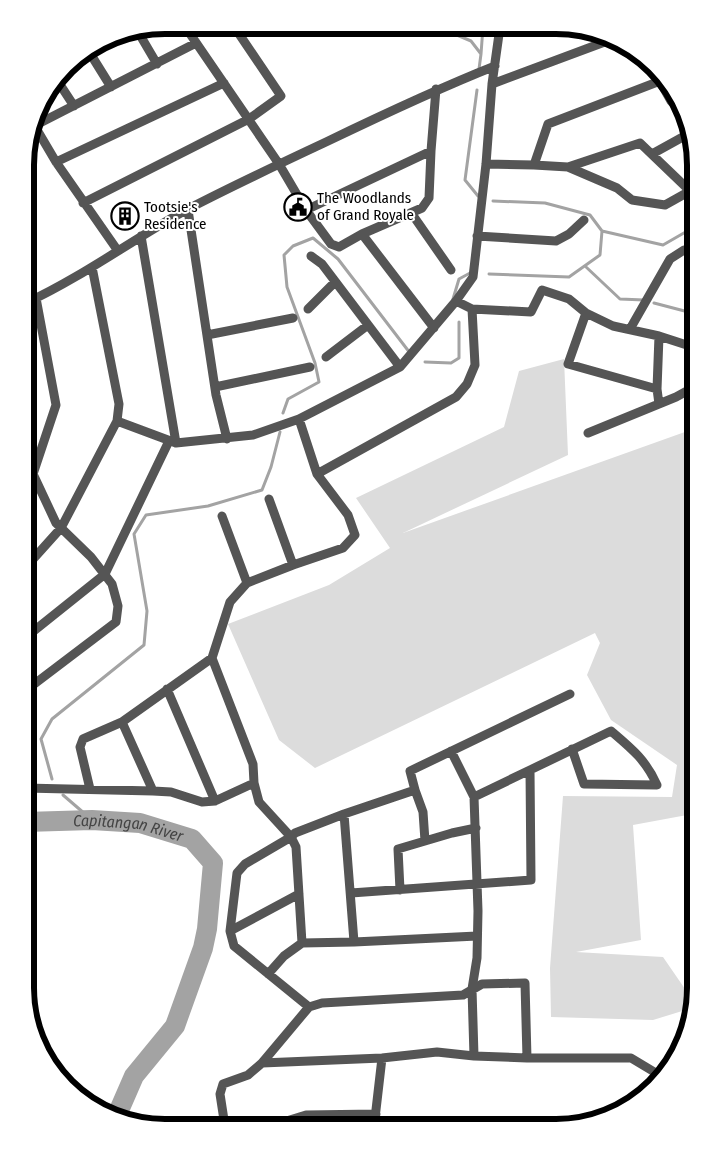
<svg xmlns="http://www.w3.org/2000/svg" width="721" height="1153" font-family="'Fira Sans Condensed',sans-serif">
	<style>
		.green { fill: #dcdcdc }
		.lines { fill: none; stroke-linecap: round; stroke-linejoin: round }
		.stream { stroke: #a3a3a3; stroke-width: 3 }
		.river { stroke: #a3a3a3; stroke-width: 20 }
		.street { stroke: #555; stroke-width: 9 }
		.secondary { stroke: #222; stroke-width: 10 }
		.labels { text-anchor: middle; dominant-baseline: central; stroke-width: 4; stroke-linejoin: round; paint-order: stroke }
		.poi-label { font-size: 15px; fill: #000; stroke: #fff; text-anchor: start }
		.water-label { font-size: 16px; font-style: italic; fill: #444; stroke: #fff }
		.rim { fill: none; stroke: #000; stroke-width: 6 }
	</style>
	<rect width="100%" height="100%" fill="#fff"/>
	<path class="green" d="M564,359L568,455L403,533L696,428V794H694L687,815L633,825L641,940L576,952L663,957L694,1002L692,1008L653,1020L551,1017L550,968L563,796L672,797L677,765L611,720L587,675L600,643L595,633L315,768L279,740L228,624L329,585L390,548L356,498L504,427L519,371Z"/>
	<g class="lines">
		<path class="stream" d="M438,27L471,41L481,54L479,69
			M481,54L483,27
			M477,90L465,180L478,196
			M602,231L663,245L696,226
			M585,266L620,299L644,300
			M489,274L569,277L600,255L602,231L590,215L545,203L493,201
			M453,299L459,279L470,273
			M654,303L696,314
			M425,362L451,363L459,358V322
			M283,413L288,399L319,382L315,363L287,287L284,255L293,246L313,238L338,259L410,353
			M52,779L41,739L52,719L144,645L147,611L134,534L146,515L208,506L262,490L271,467L280,432
			M63,795L92,820"/>
		<path class="river" id="s1" d="M25,822L92,820L140,823L192,839L213,863L207,929L203,948L175,1026L134,1076L117,1115"/>
		<path class="street" d="M184,25L279,164L306,210L431,151L436,89
			M500,27L492,84L610,40
			M137,30L157,64
			M88,50L111,87
			M653,69L671,101L687,119
			M57,80L74,106
			M33,123L56,162L118,251
			M32,127L196,43
			M652,154L690,133
			M56,162L224,83
			M486,164L534,165L568,167L640,143L690,191L696,188
			M534,165L548,124L660,81
			M568,167L617,188L632,200L665,205L690,191
			M83,203L249,119L281,96L233,25
			M188,210L216,395L227,439
			M306,210L331,244L339,247L362,234L422,208L429,198L431,151
			M412,214L451,270
			M362,234L434,328
			M141,236L176,443
			M477,236L556,241L569,234L584,220
			M311,256L322,264L400,367
			M26,303C82,277 132,240 186,210C232,186 279,164 326,142C382,115 437,89 495,66
			M308,309L335,282
			M472,309L531,312L542,290L569,299L586,313L613,326L659,336L696,348
			M586,313L568,364L657,389
			M630,329L670,259L684,250L696,255
			M207,335L293,318
			M326,357L368,325
			M215,387L310,367
			M659,404L657,389L659,336
			M117,421L176,443L253,435L299,419L400,367L456,301L473,277L486,164L492,84
			M588,433L676,397L696,386
			M33,474L56,405L36,298
			M317,474L456,397L467,384L475,365L472,309L456,301
			M269,499L293,565
			M222,516L247,583
			M26,567L61,528L117,421L119,404L92,267
			M25,638L105,574L169,441
			M25,667L33,685L116,622L118,606L112,584L91,557L56,523L33,474L26,463
			M167,689L215,801
			M122,722L153,791
			M451,751L474,797L478,911L477,958L472,989L474,1056
			M254,783L259,802L291,837L296,847L302,943
			M25,788L153,791L171,792L202,802L215,801L254,783L253,764L212,658
			M90,789L80,747L83,739L122,722L212,658L230,602L247,583L293,565L343,548L355,535L348,515L317,474L299,419
			M415,790L423,812L425,841
			M474,797L530,770
			M344,814L354,942
			M400,890L398,849L452,833L476,828
			M351,893L531,880L530,770L611,731C631,748 646,760 657,785L584,784L572,749
			M230,931L299,894
			M268,974L284,956L302,943L354,942L477,936
			M309,1007L234,946L230,931L237,873L245,864L291,837L295,833L344,814L415,790L410,771L570,694
			M262,1063L382,1058L437,1052L474,1056L527,1058H631L661,1076
			M292,1120L301,1127
			M233,1127L224,1120L220,1094L223,1084L248,1075L262,1063L309,1007L322,1003L463,995L482,984L525,983L527,1058
			M267,1127L306,1115L376,1114
			M374,1127L382,1058"/>
		<path class="secondary" d="M656,1082L670,1067"/>
	</g>
	<defs>
		<g id="civic-ring" transform="scale(1.4375)"><circle r="9.5" fill="#fff" stroke="#000" stroke-width="1.5"/><path d="M-.6-6.5H3V-4.5H.6V-3L4-1V1h2V6H-6V1h2V-1L-.6-3ZM-1.2 2.5V6h2.4V2.5Z" fill="#000"/></g>
		<g id="building-ring" transform="scale(1.4375)"><circle r="9.5" fill="#fff" stroke="#000" stroke-width="1.5"/><path d="M-4-6H4V6H1V3H-1V6H-4ZM-2.5-4.3h1.7v1.8h-1.7ZM.8-4.3h1.7v1.8H.8ZM-2.5-1h1.7V.8h-1.7ZM.8-1h1.7V.8H.8Z" fill="#000"/></g>
	</defs>
	<g fill-rule="evenodd">
		<use href="#civic-ring" x="298" y="207"/>
		<use href="#building-ring" x="125" y="216"/>
	</g>
	<g class="labels">
		<g class="poi-label">
			<text x="317" y="198">The Woodlands<tspan x="317" dy="17">of Grand Royale</tspan></text>
			<text x="144" y="207">Tootsie's<tspan x="144" dy="17">Residence</tspan></text>
		</g>
		<g class="water-label">
			<text stroke="none"><textPath href="#s1" startOffset="104">Capitangan River</textPath></text>
		</g>
	</g>
	<path d="M0 0H721V1153H0ZM165 34H556A131 131 0 0 1 687 165V988A131 131 0 0 1 556 1119H165A131 131 0 0 1 34 988V165A131 131 0 0 1 165 34Z" fill="#fff" fill-rule="evenodd"/>
	<path class="rim" d="M165 34H556A131 131 0 0 1 687 165V988A131 131 0 0 1 556 1119H165A131 131 0 0 1 34 988V165A131 131 0 0 1 165 34Z"/>
</svg>
